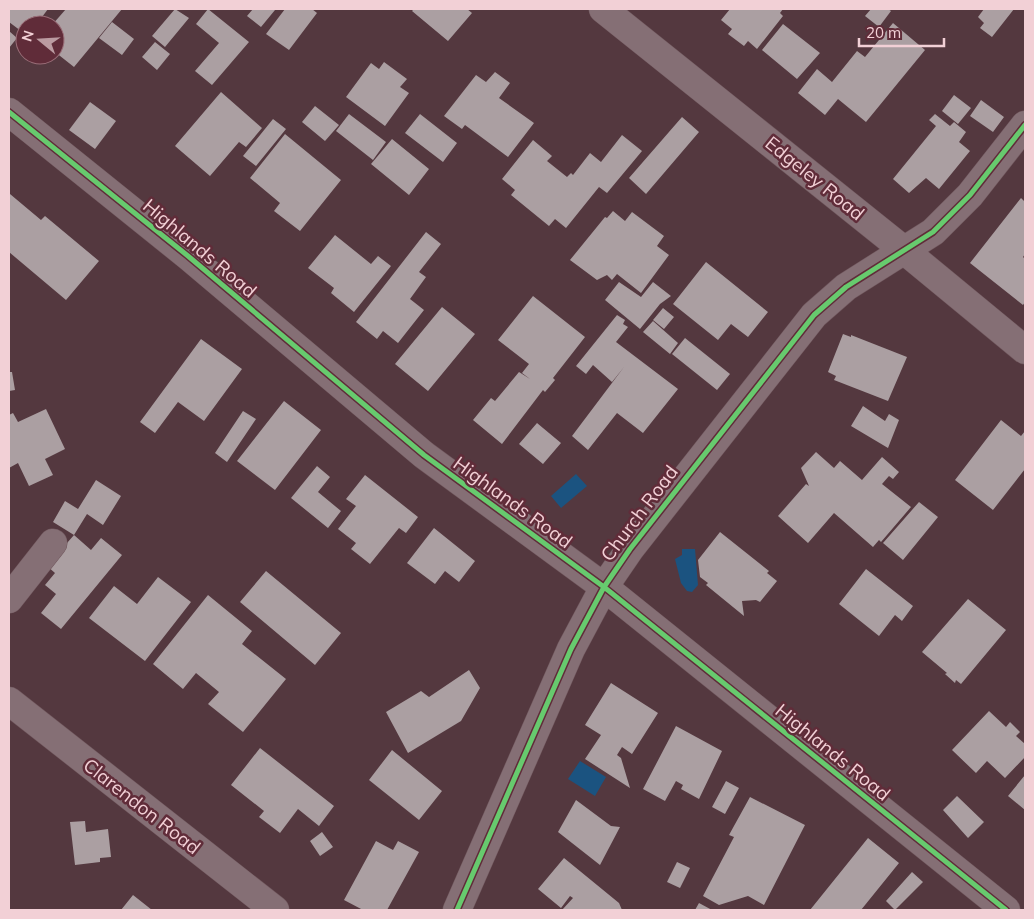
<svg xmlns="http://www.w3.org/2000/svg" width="1034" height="919" font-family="Mulish,sans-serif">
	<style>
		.water { fill: #1b5380 }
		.building { fill: #ab9fa2 }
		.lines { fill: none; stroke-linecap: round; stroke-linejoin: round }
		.minor-casing { stroke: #70575d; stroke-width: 29 }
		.minor { stroke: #856f75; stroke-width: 28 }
		.cycleway-casing { stroke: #602c39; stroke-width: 8 }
		.cycleway { stroke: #67ca6e; stroke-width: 5 }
		.labels { text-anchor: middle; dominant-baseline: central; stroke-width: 5; stroke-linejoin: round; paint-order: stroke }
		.street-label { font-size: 19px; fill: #f2d0d6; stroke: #602c39 }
	</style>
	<rect width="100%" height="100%" fill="#54383f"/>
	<path class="water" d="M576,474L587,486L561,508L551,496Z
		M682,549H695L698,585L692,592L687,591L681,583L675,559L682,555Z
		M580,761L606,777L595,796L568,779Z"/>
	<path class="building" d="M10,9H48L36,25H25V34L9,22Z
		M66,9H122L74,67L55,52V25H52Z
		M175,9L189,18L165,47L152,36Z
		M208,9L249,42L212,85L195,71L219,43L196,24Z
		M253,9H273L275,10L261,27L247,16Z
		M285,9H312L317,13L289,50L266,34Z
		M414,9H467L472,13L448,41L412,11Z
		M730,9H783L780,13L783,16L757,49L748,41L744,46L728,34L732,29L721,20Z
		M871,9H888L891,11L879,27L865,16Z
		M984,9H1014L992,37L980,28L984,23L978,17Z
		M112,22L134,39L122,55L99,38Z
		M893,23L925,50L866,122L838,99L825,115L798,93L817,69L832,82L857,51L865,57Z
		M783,24L820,53L797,79L762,50Z
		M9,31L17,38L9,48Z
		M155,42L170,54L157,70L142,57Z
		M384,62L407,79L400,87L409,93L385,126L346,97L371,63L379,69Z
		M495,72L510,83L499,98L534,123L508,157L465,125L462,129L444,116L476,75L486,82Z
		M221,92L262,128L246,147L239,142L210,176L175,146Z
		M954,95L971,108L958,124L942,111Z
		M981,100L1004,117L993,132L970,116Z
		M90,102L116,121L95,149L69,130Z
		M315,106L339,125L325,141L302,122Z
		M349,114L386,142L373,160L336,131Z
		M420,114L457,143L443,162L405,133Z
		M935,114L950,126L954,122L966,132L959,142L970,151L939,189L926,178L909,193L893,179L936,126L929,120Z
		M682,117L699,132L646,194L629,178Z
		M273,119L286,129L256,166L243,156Z
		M285,134L341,180L300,231L274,211L280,203L250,178Z
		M622,135L642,151L607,193L599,187L566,228L555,219L549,226L511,195L515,190L502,179L533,140L552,156L547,161L567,177L571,173L573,175L590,153L601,162Z
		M392,139L429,169L409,195L371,164Z
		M10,194L41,220L45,216L99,261L66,300L9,252Z
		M1021,198L1025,202V254L1023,257L1025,259V302L1023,305L970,263Z
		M613,211L625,221L632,212L664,236L657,246L669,255L641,293L617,274L612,280L607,275L597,280L570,260L605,217L607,218Z
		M426,232L441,244L419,272L426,277L410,299L424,310L398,343L383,331L377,339L356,322Z
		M335,235L371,264L378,256L391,266L354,312L331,293L334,288L308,268Z
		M706,262L768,312L748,337L731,324L718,340L673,304Z
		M619,282L641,297L653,282L671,296L660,304L640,329L605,300Z
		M533,296L585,337L553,378L555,380L545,392L543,390L502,444L473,420L491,398L495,401L519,372L530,379L522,373L529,364L498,340Z
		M442,307L475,334L428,391L395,364Z
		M663,308L674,317L664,329L653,320Z
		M617,315L625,320L623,324L628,327L616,342L678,389L643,433L617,413L588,450L572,436L624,367L612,382L593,365L586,374L576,366Z
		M653,321L678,343L670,354L643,332Z
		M843,334L851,337V335L907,357L888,401L834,380L836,376L828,372Z
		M685,338L730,374L717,390L672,354Z
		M201,339L242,369L204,421L178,402L155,433L140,422Z
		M9,372H12L15,390L9,391Z
		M284,401L321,430L275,490L237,461Z
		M863,406L885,421L889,414L899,420L888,448L851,426Z
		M46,409L65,449L45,459L53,475L29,486L18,463L9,468V415L13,413L18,422Z
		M243,411L256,419L227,462L215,453Z
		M1001,420L1021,436L1025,431V469L993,510L955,480Z
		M537,423L561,443L543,464L519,444Z
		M816,452L834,468L840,461L862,480L882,457L899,472L893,479L889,476L882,484L911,507L881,542L879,540L873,547L834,513L808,543L778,516L806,484L809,486L801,468Z
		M317,466L330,477L318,492L341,511L328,528L291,498Z
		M365,475L418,517L406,533L399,528L370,564L351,549L356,543L338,529L356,506L346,499Z
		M96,480L121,496L103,525L87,514L74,535L53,522L65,501L78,509Z
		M919,502L938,517L903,560L883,543Z
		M434,528L475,561L459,582L445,571L435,584L407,563Z
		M720,532L769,571L767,573L777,581L760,602L756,600L742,601L744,616L706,585L708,583L700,577L698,560Z
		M74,535L91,550L101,538L122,555L61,629L41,613L56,594L45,585L55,573L47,566Z
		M866,569L913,606L902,621L895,615L879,636L839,604Z
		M266,571L341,633L315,665L240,602Z
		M158,577L191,602L145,661L89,618L114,586L137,604Z
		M208,595L252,631L242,644L286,679L243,732L208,704L219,692L196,673L183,689L153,664Z
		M968,599L1006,630L961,684L956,680L955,683L945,674L947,673L922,652Z
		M469,670L480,688L461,721L408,753L386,712L421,691L429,697Z
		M611,683L658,713L632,754L622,747L617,755L621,758L630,788L585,759L601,735L585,725Z
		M989,711L1006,727L1010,722L1020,732L1016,736L1025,744V757L1005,778L987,761L976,773L952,750Z
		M676,726L722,751L699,799L681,789L683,785L676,781L665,801L643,789Z
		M260,748L334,806L319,826L298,809L280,833L259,817L264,811L231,785Z
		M392,750L442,791L419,820L369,780Z
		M1025,775V810L1008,796Z
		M726,781L739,788L725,814L712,807Z
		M957,796L984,822L968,838L943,810Z
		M750,797L805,825L764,905L748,896L719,905L703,896L734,837L729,835Z
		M576,800L611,826L620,827L600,865L558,832Z
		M85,821L86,832L108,829L111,857L100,858V862L75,865L70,822Z
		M322,832L333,847L320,856L310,841Z
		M868,838L899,863L861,910H810Z
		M376,841L393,850L398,841L419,852L387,910H363L344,900Z
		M564,858L619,903L622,910H562L573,898L570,896L561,908L538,889Z
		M677,862L690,868L680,888L667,882Z
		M912,872L923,882L895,910L886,901Z
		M133,895L152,910H121Z
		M699,903L712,910H695Z"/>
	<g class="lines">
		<g class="minor-casing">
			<path id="minor" d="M603,9L905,251L1025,350
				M9,112L188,256L424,455L604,587L1006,910
				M9,599L53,543
				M9,701L275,910
				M457,910L571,649L604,587L630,549L814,315L846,287L933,232L970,195L1025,125"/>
		</g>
		<use href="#minor" class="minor"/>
		<g class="cycleway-casing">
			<path id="cycleway" d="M9,112L188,256L424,455L604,587L1006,910
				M457,910L571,649L604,587L630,549L814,315L846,287L933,232L970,195L1025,125"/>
		</g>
		<use href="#cycleway" class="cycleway"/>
	</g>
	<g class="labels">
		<g class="street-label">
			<text transform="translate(815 178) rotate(39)">Edgeley Road</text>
			<text transform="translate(200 248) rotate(40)">Highlands Road</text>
			<text transform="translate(513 502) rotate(36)">Highlands Road</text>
			<text transform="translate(639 513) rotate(-53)">Church Road</text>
			<text transform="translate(833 752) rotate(39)">Highlands Road</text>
			<text transform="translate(142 806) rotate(38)">Clarendon Road</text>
		</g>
	</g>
	<rect width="1034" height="919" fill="none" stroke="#f2d0d6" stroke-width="20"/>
	<g transform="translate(40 40) rotate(288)"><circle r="24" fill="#602c39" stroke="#9a6e78"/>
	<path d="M0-4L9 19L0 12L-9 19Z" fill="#bb9ba1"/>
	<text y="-8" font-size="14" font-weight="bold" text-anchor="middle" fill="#f2d0d6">N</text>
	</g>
	<path d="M859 38v8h85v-8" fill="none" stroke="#f2d0d6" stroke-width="2.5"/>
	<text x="866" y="38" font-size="15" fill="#f2d0d6" stroke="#602c39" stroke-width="4" paint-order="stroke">20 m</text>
</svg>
